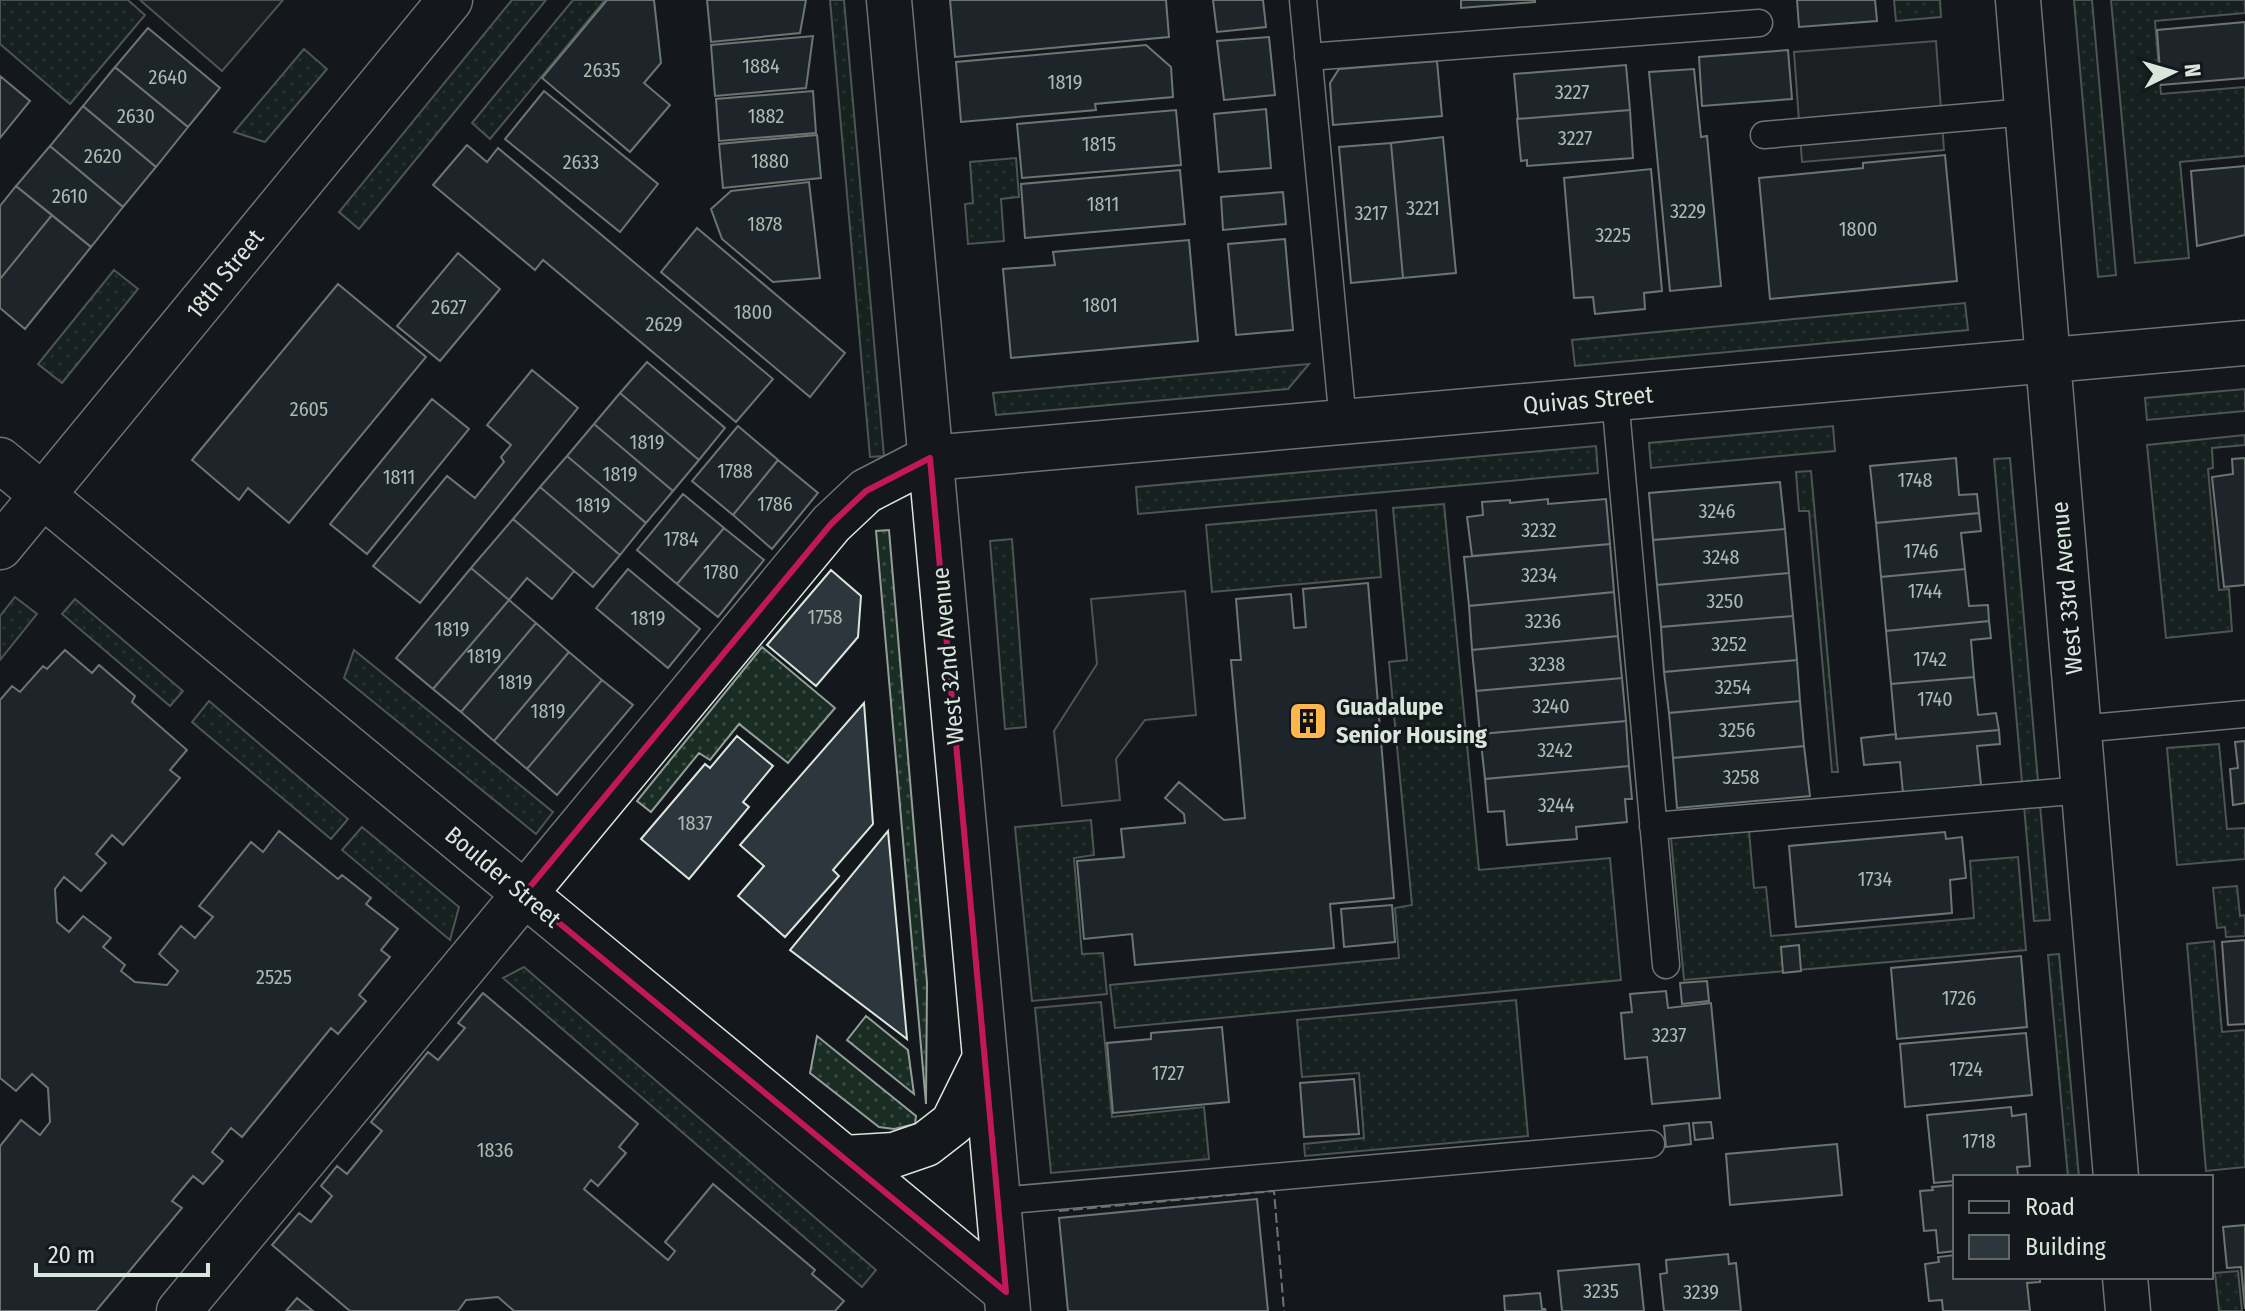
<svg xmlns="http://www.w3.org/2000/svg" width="2245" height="1311" font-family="'Fira Sans Condensed',sans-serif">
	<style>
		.grass { fill: url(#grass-dots); stroke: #939e99; stroke-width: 2 }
		.parking { fill: #24282b; stroke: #939e99; stroke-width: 2 }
		.building { fill: #2c363c; stroke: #d8e6dc; stroke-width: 2 }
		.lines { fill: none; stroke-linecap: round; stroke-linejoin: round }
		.service-casing { stroke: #d8e6dc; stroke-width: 29 }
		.minor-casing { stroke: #d8e6dc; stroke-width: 47 }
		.tertiary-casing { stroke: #d8e6dc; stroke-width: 47 }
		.service { stroke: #14181c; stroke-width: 26 }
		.minor { stroke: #14181c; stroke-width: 44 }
		.tertiary { stroke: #14181c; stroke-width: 44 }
		.fence { stroke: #d8e6dc; stroke-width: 2; stroke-dasharray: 10 4; stroke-linecap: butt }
		.marked { fill: none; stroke: #c2185b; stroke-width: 6; stroke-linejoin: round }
		.labels { text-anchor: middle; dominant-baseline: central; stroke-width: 6; stroke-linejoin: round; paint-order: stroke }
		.number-label { font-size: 20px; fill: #adbab4 }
		.street-label { font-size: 24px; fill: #d8e6dc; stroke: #14181c }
		.poi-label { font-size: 24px; font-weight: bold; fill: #d8e6dc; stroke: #14181c; text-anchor: start }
	</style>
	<defs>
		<pattern id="grass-dots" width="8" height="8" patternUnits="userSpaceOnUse" patternTransform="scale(2)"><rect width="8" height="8" fill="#1a2d24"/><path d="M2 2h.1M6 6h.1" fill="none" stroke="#3b4b43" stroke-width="1.8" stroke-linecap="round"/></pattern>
	</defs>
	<rect width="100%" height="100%" fill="#14181c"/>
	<path class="grass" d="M0,0H128L145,15L70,104L0,44Z
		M512,0H546L359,229L339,212Z
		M573,0H605L490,139L472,123Z
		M830,0H844L884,456L870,457Z
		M1894,0H1940L1941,17L1896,21Z
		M2074,0H2092L2116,275L2098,277Z
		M2111,0H2245V13L2155,21L2161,94L2245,87V156L2180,162L2189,258L2135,263Z
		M304,49L327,69L265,142L234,132Z
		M1016,158L1019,197L1001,199L1004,241L968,244L965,204L973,203L970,162Z
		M114,270L138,289L62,383L38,364Z
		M1965,303L1968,330L1575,366L1572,340Z
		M1309,364L1288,389L996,415L993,393Z
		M2245,389V411L2147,420L2145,398Z
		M1833,426L1835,451L1651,468L1649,443Z
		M2245,435V445L2212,448L2213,468L2208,469L2219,590L2229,589L2232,631L2166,638L2147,445Z
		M1596,446L1598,473L1138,514L1136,487Z
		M2010,458L2050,920L2034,921L1994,459Z
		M1811,471L1838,772H1832L1809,511H1799L1796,472Z
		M1444,504L1479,870L1610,858L1621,980L1115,1028L1110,985L1399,958L1395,908L1412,905L1389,662L1407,660L1393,508Z
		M1376,510L1381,577L1212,592L1206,525Z
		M889,530L927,983L926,1104L876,531Z
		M1012,539L1026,727L1005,729L990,541Z
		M15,597L37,614L0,660V616Z
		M75,599L183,691L170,706L62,614Z
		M762,647L835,708L788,763L739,724L710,760L699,753L651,812L637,801Z
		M354,650L553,812L536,834L344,678Z
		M209,701L348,819L331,839L192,722Z
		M2219,744L2227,829L2245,828V859L2177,865L2167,748Z
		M1091,820L1094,855L1074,858L1082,954L1103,953L1107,994L1032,1001L1015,827Z
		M362,827L459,907L450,940L342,850Z
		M1749,831L1754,888L1766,887L1771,936L1974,918L1970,861L2018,857L2026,950L1684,980L1671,838Z
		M2237,886L2240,916L2245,915V936L2226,937L2225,927L2217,928L2213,888Z
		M2214,941L2222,1032L2245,1030V1167L2206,1171L2187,944Z
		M2059,954L2079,1177H2068L2048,955Z
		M524,967L876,1270L862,1287L503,978Z
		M1516,1000L1528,1136L1305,1156L1304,1144L1364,1138L1359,1073L1302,1077L1297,1020Z
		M1101,1002L1112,1117L1204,1107L1209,1159L1051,1173L1035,1008Z
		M866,1016L908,1050L914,1094L847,1040Z
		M817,1036L916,1116L915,1124L894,1129L879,1127L810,1073Z
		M2238,1271L2242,1311H2219L2215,1273Z"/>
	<path class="parking" d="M140,0H283L222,71Z
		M1936,41L1944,150L1802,162L1794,52Z
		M1185,591L1196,715L1145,720L1116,759L1120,800L1062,806L1054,731L1097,664L1091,599Z"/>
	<path class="building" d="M607,0H654L661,63L644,83L670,105L630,152L542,78Z
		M707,0H806L800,33L711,42Z
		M950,0H1166L1169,37L955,57Z
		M1213,0H1263L1266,27L1217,32Z
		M1461,0H1535V2L1461,8Z
		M1797,0H1875L1877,21L1799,27Z
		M2245,22V78L2161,85L2157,30Z
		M148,28L220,88L188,127L115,67Z
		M813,36L806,88L715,96L711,45Z
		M1269,37L1275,95L1224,100L1217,41Z
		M1146,45L1171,67L1173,97L1095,104L1096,110L961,122L956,62Z
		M1788,50L1792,99L1702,106L1699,57Z
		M1437,61L1442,116L1333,125L1330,83L1339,69Z
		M1626,65L1630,110L1518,119L1514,74Z
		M115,67L188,127L156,167L83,106Z
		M1694,69L1701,137L1707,136L1721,286L1670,291L1649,72Z
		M0,76L30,101L0,138Z
		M544,91L658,184L620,232L505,139Z
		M813,91L816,133L719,141L716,99Z
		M83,106L156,167L123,207L50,146Z
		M1266,109L1271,168L1219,172L1214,114Z
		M1176,110L1181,165L1022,178L1017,124Z
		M1630,110L1633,158L1527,166V160L1521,161L1517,119Z
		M817,135L821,178L723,188L719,144Z
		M1443,137L1456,273L1403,278L1391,143Z
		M1391,143L1403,278L1351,283L1339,147Z
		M467,145L487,162L498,148L773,379L736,422L543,260L535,270L433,185Z
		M50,146L123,207L91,247L16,186Z
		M1945,155L1957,281L1770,299L1759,178L1863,168V163Z
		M2245,166V235L2197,246L2191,171Z
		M1651,169L1662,291L1644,293L1645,309L1595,314L1593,297L1574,298L1564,178Z
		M1180,170L1185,224L1025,238L1021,184Z
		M809,182L820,278L773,282L722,239L711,209L731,191Z
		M16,186L52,215L0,279V206Z
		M1283,192L1286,224L1223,230L1221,197Z
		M52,215L91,247L25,329L0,308V279Z
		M697,228L845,353L810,397L661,272Z
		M1285,239L1293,330L1236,335L1228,244Z
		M1189,240L1198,341L1011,358L1003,269L1055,265L1053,252Z
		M458,253L500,289L440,361L397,326Z
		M338,284L426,357L289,523L248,488L239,500L192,460Z
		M647,362L725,428L699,460L620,393Z
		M532,370L578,408L420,603L373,566L447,476L475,498L504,462L501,457L511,445L487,425Z
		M620,393L699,460L673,491L594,424Z
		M432,399L469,429L367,554L330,524Z
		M594,424L673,491L646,523L567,456Z
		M738,426L778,460L733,515L692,481Z
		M567,456L646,523L620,555L540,487Z
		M1956,458L1959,495L1977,494L1979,513L1876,523L1870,466Z
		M2245,458V585L2224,587L2212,477L2233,474L2232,459Z
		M778,460L818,493L772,549L733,515Z
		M1780,482L1785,529L1653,540L1649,493Z
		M540,487L620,555L593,587L513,519Z
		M683,494L724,528L677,584L637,550Z
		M1548,499V504L1606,499L1610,544L1472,556L1467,517L1483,515L1482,502L1510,500V503Z
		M1979,513L1981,531L1961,533L1965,569L1881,577L1876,523Z
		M513,519L574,571L552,599L527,578L509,600L471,568Z
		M724,528L764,560L718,617L677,584Z
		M1785,529L1789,573L1657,585L1653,540Z
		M1610,544L1614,592L1469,606L1464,557Z
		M471,568L509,600L433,689L396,658Z
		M628,569L700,629L668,668L596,608Z
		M1965,569L1969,606L1988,605L1989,621L1886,631L1881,577Z
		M831,570L861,596L858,637L816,686L767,645Z
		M1789,573L1793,616L1661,627L1657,585Z
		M1368,583L1394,898L1330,904L1334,948L1135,965L1132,934L1084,939L1077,861L1124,857L1121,829L1185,823L1184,814L1165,798L1179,782L1224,820L1245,818L1231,660H1241L1236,599L1291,594L1294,628L1306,627L1303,589Z
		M1614,592L1618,636L1472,650L1469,606Z
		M509,600L536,623L461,712L433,689Z
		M1793,616L1797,660L1664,672L1661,627Z
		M1989,621L1991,638L1971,640L1974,677L1891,684L1886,631Z
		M536,623L569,652L494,741L461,712Z
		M1618,636L1622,678L1476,691L1472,650Z
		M65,650L92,673L99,665L135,696L132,702L187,750L170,770L180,778L123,845L112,835L96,854L106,863L81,891L64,877L55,889L57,922L69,932L83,916L111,938L103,947L125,965L121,971L135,982L167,985L178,971L159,954L181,926L195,938L213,917L199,906L251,842L263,852L279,831L338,879L342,875L371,898L366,904L398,929L381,950L390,957L359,995L366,1001L338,1034L331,1028L242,1137L231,1128L212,1152L223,1161L203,1184L193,1176L172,1201L182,1208L96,1311H0V1146L21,1120L40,1135L50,1122L48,1088L32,1074L16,1091L0,1078V700L12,686L20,692L43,666L47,669Z
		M569,652L602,680L527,769L494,741Z
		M1797,660L1800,701L1669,713L1664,672Z
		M1974,677L1978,715L1996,713L1999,730L1896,739L1891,684Z
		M1622,678L1626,721L1480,734L1476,691Z
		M602,680L633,705L557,795L527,769Z
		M1800,701L1804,746L1673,758L1669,713Z
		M864,703L873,824L833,870L839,876L785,937L738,896L764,866L740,845Z
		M1626,721L1629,766L1485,779L1480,734Z
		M1999,730L2000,744L1977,746L1981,785L1903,793L1900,762L1864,765L1861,738L1896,734V739Z
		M737,736L773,766L743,802L749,807L689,879L641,839L705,764L710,768Z
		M2245,741V803L2233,805L2230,769L2238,768L2235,742Z
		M1804,746L1810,796L1677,808L1673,758Z
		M1629,766L1632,799H1625L1627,822L1576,827L1577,839L1507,845L1504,811L1488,812L1485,779Z
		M888,831L907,1039L790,950Z
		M1945,832L1946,839L1962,837L1966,878L1950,880L1952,913L1796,927L1789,846Z
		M1392,905L1395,942L1344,947L1341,909Z
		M2245,940V1024L2228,1025L2222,942Z
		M1799,945L1801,971L1783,973L1781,947Z
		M2021,956L2027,1027L1897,1039L1891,968Z
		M1707,981L1709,1001L1682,1004L1680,983Z
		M1666,991L1668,1008L1711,1003L1720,1098L1652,1104L1647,1057L1625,1059L1621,1013L1632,1012L1630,994Z
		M483,993L638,1124L619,1147L626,1153L598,1186L591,1180L584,1189L668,1260L675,1251L665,1242L713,1184L815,1270L812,1274L844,1301L835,1311H514L498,1297L466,1300L458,1311H350L272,1245L299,1213L311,1222L332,1196L321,1186L337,1166L347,1174L382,1131L371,1122L428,1052L438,1060L465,1028L458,1023Z
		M1222,1027L1229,1102L1113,1113L1107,1043L1151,1039V1033Z
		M2026,1033L2032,1095L1905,1107L1900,1044Z
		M1354,1079L1359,1134L1304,1137L1300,1083Z
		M2011,1107L2012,1116L2026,1114L2030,1166L2017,1167L2018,1175L1955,1177V1181L1934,1183L1927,1115Z
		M1711,1122L1713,1138L1695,1140L1693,1123Z
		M1689,1123L1691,1144L1666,1147L1664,1126Z
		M1837,1144L1842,1195L1730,1205L1726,1154Z
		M1955,1185V1251L1938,1253L1936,1230L1924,1231L1920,1191L1933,1190L1932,1187Z
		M1257,1199L1268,1311H1068L1059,1218Z
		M2245,1225V1309L2241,1267L2227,1268L2223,1227Z
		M1728,1254L1729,1264L1736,1263L1741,1311H1664L1660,1274L1667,1273L1666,1260Z
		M1955,1255V1277H2040V1282L2027,1283L2030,1311H1943L1942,1300L1929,1301L1925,1264L1939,1262L1938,1257Z
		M1639,1264L1644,1311H1562L1558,1271Z
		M1540,1293L1542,1309H1545L1546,1311H1505L1504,1296Z
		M297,1298L313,1311H286Z"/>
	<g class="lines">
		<g class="service-casing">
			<path id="service" d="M1303,0L1343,422
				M1308,57L1759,23
				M1764,135L2026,112
				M1615,398L1666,965
				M2079,729L2245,714
				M1653,826L2084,790
				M998,1201L1651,1144"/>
		</g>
		<g class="minor-casing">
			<path id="minor" d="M2018,0L2116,1177
				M0,460L1006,1292
				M0,547L450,0
				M2125,1277L2128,1311
				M179,1311L831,524L866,491L930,458L2245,343"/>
		</g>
		<g class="tertiary-casing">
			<path id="tertiary" d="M889,0L1008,1311
				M844,1158L894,1155L926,1144L953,1123L985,1058"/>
		</g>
		<use href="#service" class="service"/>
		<use href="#minor" class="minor"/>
		<use href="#tertiary" class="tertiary"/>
		<path class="fence" d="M1059,1211L1274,1191L1284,1311"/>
	</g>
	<path d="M0 0H2245V1311H0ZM930,458L1006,1292L524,894L831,524L866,491Z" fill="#14181c" fill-opacity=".55" fill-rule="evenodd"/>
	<path class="marked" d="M930,458L1006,1292L524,894L831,524L866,491Z"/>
	<defs>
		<g id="building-square" transform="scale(2)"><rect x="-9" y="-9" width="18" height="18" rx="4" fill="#ffb74d" stroke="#14181c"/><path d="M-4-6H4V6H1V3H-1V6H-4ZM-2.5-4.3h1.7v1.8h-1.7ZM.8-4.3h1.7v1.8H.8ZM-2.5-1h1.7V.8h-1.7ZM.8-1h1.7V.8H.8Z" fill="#111"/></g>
	</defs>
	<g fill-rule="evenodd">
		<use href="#building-square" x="1308" y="721"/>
	</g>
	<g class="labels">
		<g class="number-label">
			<text x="761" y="66">1884</text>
			<text x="602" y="70">2635</text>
			<text x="168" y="77">2640</text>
			<text x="1065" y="82">1819</text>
			<text x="1572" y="92">3227</text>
			<text x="136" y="116">2630</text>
			<text x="766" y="116">1882</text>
			<text x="1575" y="138">3227</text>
			<text x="1099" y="144">1815</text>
			<text x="103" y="156">2620</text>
			<text x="770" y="161">1880</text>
			<text x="581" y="162">2633</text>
			<text x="70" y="196">2610</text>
			<text x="1103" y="204">1811</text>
			<text x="1423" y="208">3221</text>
			<text x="1688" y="211">3229</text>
			<text x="1371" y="213">3217</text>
			<text x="765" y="224">1878</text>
			<text x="1858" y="229">1800</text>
			<text x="1613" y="235">3225</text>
			<text x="1100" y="305">1801</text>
			<text x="449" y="307">2627</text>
			<text x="753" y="312">1800</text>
			<text x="664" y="324">2629</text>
			<text x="309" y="409">2605</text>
			<text x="647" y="442">1819</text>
			<text x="735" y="471">1788</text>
			<text x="620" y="474">1819</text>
			<text x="399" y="477">1811</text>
			<text x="1915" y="480">1748</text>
			<text x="775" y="504">1786</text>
			<text x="593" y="505">1819</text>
			<text x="1717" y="511">3246</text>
			<text x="1539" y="530">3232</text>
			<text x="681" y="539">1784</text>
			<text x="1921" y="551">1746</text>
			<text x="1721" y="557">3248</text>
			<text x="721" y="572">1780</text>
			<text x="1539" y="575">3234</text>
			<text x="1925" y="591">1744</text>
			<text x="1725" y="601">3250</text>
			<text x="825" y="617">1758</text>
			<text x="648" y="618">1819</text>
			<text x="1543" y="621">3236</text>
			<text x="452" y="629">1819</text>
			<text x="1729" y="644">3252</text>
			<text x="484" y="656">1819</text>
			<text x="1930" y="659">1742</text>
			<text x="1547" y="664">3238</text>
			<text x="515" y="682">1819</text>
			<text x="1733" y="687">3254</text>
			<text x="1935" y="699">1740</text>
			<text x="1551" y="706">3240</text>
			<text x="548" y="711">1819</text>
			<text x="1737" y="730">3256</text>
			<text x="1555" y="750">3242</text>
			<text x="1741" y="777">3258</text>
			<text x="1556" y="805">3244</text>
			<text x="695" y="823">1837</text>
			<text x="1875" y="879">1734</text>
			<text x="274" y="977">2525</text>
			<text x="1959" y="998">1726</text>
			<text x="1669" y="1035">3237</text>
			<text x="1966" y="1069">1724</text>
			<text x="1168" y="1073">1727</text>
			<text x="1979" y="1141">1718</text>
			<text x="495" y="1150">1836</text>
			<text x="1601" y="1291">3235</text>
			<text x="1701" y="1292">3239</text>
		</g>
		<g class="street-label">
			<text transform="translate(225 274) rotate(-51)">18th Street</text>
			<text transform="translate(1588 400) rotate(-5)">Quivas Street</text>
			<text transform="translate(2067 588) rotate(-95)">West 33rd Avenue</text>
			<text transform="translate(948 656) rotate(-95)">West 32nd Avenue</text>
			<text transform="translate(503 877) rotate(40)">Boulder Street</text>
		</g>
		<g class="poi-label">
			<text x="1336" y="707">Guadalupe<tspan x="1336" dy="28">Senior Housing</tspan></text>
		</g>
	</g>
	<rect x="1953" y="1175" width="260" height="104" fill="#14181c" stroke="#626a69" stroke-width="2"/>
	<rect x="1969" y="1201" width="40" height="12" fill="#14181c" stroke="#626a69" stroke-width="2"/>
	<text x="2025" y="1215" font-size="24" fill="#d8e6dc">Road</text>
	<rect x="1969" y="1235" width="40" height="24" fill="#2c363c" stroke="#626a69" stroke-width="2"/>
	<text x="2025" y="1255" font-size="24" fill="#d8e6dc">Building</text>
	<g transform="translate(2173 72) rotate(85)" stroke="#14181c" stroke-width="6" paint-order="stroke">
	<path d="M0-6L14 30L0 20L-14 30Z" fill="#d8e6dc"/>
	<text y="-12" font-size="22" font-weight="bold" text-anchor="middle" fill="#d8e6dc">N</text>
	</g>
	<path d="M36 1263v12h172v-12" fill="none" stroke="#d8e6dc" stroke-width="4"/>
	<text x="48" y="1263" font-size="24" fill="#d8e6dc" stroke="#14181c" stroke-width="6" paint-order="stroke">20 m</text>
</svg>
